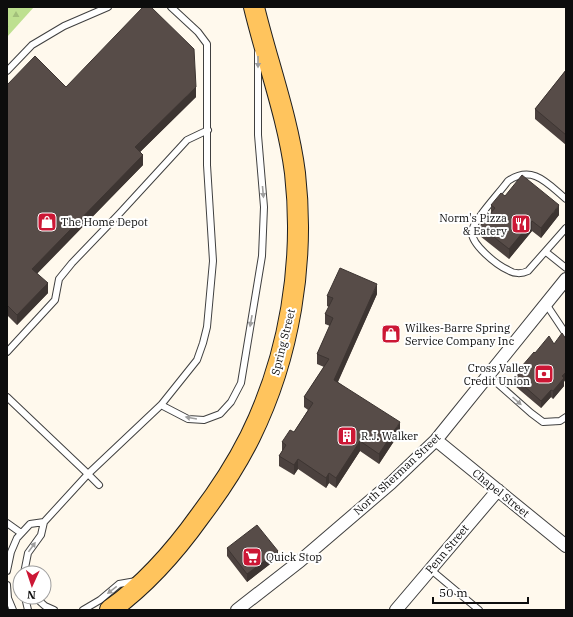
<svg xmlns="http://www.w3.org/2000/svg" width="573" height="617" font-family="'IBM Plex Serif',serif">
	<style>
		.forest { fill: url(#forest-firs) }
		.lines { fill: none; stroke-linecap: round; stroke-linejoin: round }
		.lane-casing { stroke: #404040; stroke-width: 8 }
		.street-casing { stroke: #404040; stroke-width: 14 }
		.primary-casing { stroke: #1e1e1e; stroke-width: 22 }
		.lane { stroke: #fff; stroke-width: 6 }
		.street { stroke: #fff; stroke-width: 12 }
		.primary { stroke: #ffc45d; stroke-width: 20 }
		.wall { fill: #4b413e }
		.shaded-wall { fill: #3d3532 }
		.building { fill: #574c48; stroke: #3d3532 }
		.oneway { fill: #9e9e9e }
		.labels { text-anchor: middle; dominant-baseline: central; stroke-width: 4; stroke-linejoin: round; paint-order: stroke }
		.poi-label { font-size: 11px; fill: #0d0d0d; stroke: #fff; text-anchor: start }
		.street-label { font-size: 11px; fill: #0d0d0d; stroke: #fff }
	</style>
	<defs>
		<pattern id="forest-firs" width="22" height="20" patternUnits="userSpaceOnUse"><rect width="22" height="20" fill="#bee090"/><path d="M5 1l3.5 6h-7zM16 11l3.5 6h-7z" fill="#a2bf7b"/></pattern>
	</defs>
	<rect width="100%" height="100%" fill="#fff9ed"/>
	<path class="forest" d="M7,7H34L7,37Z"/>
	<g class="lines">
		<g class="lane-casing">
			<path id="lane" d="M7,71L32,45L64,26L108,7
				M566,199C548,184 533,164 508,181C501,191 473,221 472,231C470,244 497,265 508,270C514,274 522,274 528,271L566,228
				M546,252L566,268
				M546,304L566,334
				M7,352L55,300L59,279L72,263L119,214L187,140L208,130
				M488,375L531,413L543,422L560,421L566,417
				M7,397L88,474L161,405L197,360L203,343L207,327L213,261L207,165V44L198,32L171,7
				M161,405L188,419L204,420L220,414L231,402L241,383L262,256L264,207L258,135V53
				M7,523L21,533
				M430,569L479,610
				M7,571L11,552L17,538L30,524L44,522
				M24,573L28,553L41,535L44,522L88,474L99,485
				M7,585L8,598L13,610
				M25,597L28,610
				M35,597L45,606L54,610
				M83,610L100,600L119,584L136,581"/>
		</g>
		<g class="street-casing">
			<path id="street" d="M436,440L566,546
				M237,610L300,561L391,483L436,440L566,279
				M396,610L498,490"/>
		</g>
		<g class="primary-casing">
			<path id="primary" d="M110,610C145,585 175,551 200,516C219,491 236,465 250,437C290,356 305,262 295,173C288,118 267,61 254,7"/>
		</g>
		<use href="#lane" class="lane"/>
		<use href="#street" class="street"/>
		<use href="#primary" class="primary"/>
	</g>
	<path class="wall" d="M566,70V145L535,119V109Z
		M7,85L66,87L196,97L140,152L143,165L37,273L48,293L17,325L7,315Z
		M505,196L559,215L541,238L532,231L509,259L480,236V226L491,213V205Z
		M377,294L338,382L400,432L379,464L360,451L336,488L329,483L326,488L298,469L294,475L279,466V456L282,451V442L294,432L308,410L304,407V397L324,367L317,364V354L330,326L325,324V314L329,307L327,306V296Z
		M522,366L564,382V386L553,399L551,397L541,408L515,386V378L522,370Z
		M227,548L278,558L247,582L227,556Z"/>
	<path class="shaded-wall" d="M196,87V97L135,157V147Z
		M143,155V165L32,279V269Z
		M559,205V215L541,238V228Z
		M532,221V231L509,259V249Z
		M48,283V293L17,325V315Z
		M377,284V294L334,390V380Z
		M566,372V379L564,382V386L553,399V391L562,376Z
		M551,390V397L541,408V401Z
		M400,422V432L379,464V454Z
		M360,441V451L336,488V478Z
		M298,459V469L294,475V465Z
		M329,473V483L326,488V478Z
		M278,551V558L247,582V574Z"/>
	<path class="building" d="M143,7H151L194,49L196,87L135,147L143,155L32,269L48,283L17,315L7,305V85L35,56L66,87Z
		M566,70V135L535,109Z
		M522,175L559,205L541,228L532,221L509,249L480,226L495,208L491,205L501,193L505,196Z
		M340,268L377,284L334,380L400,422L379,454L360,441L336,478L329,473L326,478L298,459L294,465L279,456L286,445L282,442L290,430L294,432L313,403L304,397L329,359L317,354L333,318L325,314L333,298L327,296Z
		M562,333L566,339V372L562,376L564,378L553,391L551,390L541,401L515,378L524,368L522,366L534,352L535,353L549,336L554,344Z
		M257,525L278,551L247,574L227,548Z"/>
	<defs><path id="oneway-solid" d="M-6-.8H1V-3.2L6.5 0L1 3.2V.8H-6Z"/></defs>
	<g class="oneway">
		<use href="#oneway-solid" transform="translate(258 62) rotate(90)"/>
		<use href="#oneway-solid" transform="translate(263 192) rotate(85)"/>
		<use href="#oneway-solid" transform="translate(251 321) rotate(100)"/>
		<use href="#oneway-solid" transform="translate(517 401) rotate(42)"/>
		<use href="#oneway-solid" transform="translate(191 418) rotate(-170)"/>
		<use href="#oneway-solid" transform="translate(32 547) rotate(-54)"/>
		<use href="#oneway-solid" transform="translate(112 590) rotate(142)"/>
	</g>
	<defs>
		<g id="shop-square" transform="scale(1)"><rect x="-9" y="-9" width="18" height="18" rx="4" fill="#cc1735" stroke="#fff"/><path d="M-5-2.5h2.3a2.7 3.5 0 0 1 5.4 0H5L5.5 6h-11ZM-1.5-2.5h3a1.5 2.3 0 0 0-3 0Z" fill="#fff"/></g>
		<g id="restaurant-square" transform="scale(1)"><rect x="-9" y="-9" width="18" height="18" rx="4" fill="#cc1735" stroke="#fff"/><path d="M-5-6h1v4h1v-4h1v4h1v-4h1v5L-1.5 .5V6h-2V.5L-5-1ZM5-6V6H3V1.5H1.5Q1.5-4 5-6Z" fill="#fff"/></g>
		<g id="bank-square" transform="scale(1)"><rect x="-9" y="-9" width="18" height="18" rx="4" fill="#cc1735" stroke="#fff"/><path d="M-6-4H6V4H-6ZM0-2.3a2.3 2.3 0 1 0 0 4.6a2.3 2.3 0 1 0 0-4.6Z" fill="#fff"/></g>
		<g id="building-square" transform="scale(1)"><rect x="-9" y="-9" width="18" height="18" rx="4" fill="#cc1735" stroke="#fff"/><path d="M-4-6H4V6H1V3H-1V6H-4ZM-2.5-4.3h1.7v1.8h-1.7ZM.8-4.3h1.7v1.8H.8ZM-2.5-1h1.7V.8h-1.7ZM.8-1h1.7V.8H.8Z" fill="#fff"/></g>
		<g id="supermarket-square" transform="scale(1)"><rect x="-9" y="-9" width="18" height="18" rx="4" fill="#cc1735" stroke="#fff"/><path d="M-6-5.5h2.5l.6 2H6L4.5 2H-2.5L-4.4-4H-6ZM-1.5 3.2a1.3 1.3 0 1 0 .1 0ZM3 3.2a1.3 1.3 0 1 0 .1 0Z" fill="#fff"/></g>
	</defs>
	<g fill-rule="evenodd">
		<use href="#shop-square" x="47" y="222"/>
		<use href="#restaurant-square" x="521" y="224"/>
		<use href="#shop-square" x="391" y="334"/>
		<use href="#bank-square" x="544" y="374"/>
		<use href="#building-square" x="347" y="436"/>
		<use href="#supermarket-square" x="252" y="557"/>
	</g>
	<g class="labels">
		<g class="poi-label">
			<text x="507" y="218" text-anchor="end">Norm's Pizza<tspan x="507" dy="13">&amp; Eatery</tspan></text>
			<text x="61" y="222">The Home Depot</text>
			<text x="405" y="328">Wilkes-Barre Spring<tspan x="405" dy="13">Service Company Inc</tspan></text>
			<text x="530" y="368" text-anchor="end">Cross Valley<tspan x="530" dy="13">Credit Union</tspan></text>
			<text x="361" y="436">R.J. Walker</text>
			<text x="266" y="557">Quick Stop</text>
		</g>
		<g class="street-label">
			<text transform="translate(283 342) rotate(-76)">Spring Street</text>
			<text transform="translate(397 474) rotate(-43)">North Sherman Street</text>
			<text transform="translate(501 493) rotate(39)">Chapel Street</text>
			<text transform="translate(447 549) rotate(-50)">Penn Street</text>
		</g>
	</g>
	<rect width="573" height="617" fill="none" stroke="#0d0d0d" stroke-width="16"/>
	<g transform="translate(32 585) rotate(183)"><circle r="19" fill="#ffffff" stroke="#9e9e9e"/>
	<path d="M0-3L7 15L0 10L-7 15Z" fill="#cc1735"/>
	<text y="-6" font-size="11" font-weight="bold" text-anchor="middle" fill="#0d0d0d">N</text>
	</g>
	<path d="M433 597v6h95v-6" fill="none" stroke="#0d0d0d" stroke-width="2"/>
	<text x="439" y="597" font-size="12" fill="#0d0d0d" stroke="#ffffff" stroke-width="3" paint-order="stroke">50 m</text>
</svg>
